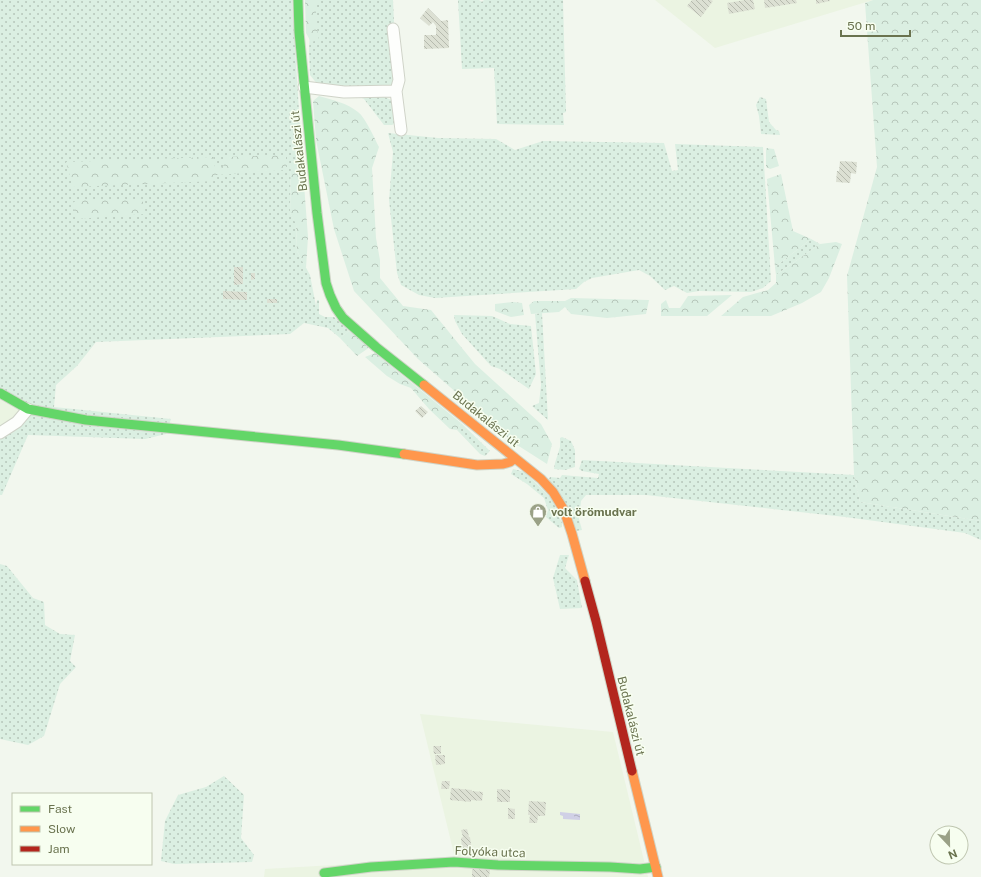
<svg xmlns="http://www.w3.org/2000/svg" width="981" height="877" font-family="'Public Sans',sans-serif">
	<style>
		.residential { fill: #ebf4e2 }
		.grass { fill: url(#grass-dots) }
		.forest { fill: url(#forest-crowns) }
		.water { fill: url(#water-ripples) }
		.building { fill: url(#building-back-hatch) }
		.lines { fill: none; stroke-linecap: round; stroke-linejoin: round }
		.street-casing { stroke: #cfd3c8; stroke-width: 13 }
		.fast-casing { stroke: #cfd4c7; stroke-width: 11 }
		.slow-casing { stroke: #cfd4c7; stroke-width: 11 }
		.jam-casing { stroke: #cfd4c7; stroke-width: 11 }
		.street { stroke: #fdfefc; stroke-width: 11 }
		.fast { stroke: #63d668; stroke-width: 9 }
		.slow { stroke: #ff974d; stroke-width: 9 }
		.jam { stroke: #b3261e; stroke-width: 9 }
		.labels { text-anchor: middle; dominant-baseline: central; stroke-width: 3; stroke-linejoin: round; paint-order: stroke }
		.street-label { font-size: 12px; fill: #6a734f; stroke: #f7fef0 }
		.poi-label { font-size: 12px; font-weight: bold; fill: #6a734f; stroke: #f7fef0; text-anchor: start }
	</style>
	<defs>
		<pattern id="grass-dots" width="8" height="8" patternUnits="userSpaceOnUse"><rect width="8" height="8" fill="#dbefe2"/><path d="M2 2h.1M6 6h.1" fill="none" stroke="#b6c6ba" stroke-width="1.8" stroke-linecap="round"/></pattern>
		<pattern id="forest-crowns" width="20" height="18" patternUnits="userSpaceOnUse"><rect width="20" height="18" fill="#dbefe2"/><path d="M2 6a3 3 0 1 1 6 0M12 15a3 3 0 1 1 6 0" fill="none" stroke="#b6c6ba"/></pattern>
		<pattern id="water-ripples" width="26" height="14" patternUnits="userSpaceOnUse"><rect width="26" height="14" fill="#d0d0e6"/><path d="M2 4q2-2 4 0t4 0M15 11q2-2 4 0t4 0" fill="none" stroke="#adadbd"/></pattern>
		<pattern id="building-back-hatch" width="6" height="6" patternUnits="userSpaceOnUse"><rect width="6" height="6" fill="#dce0d3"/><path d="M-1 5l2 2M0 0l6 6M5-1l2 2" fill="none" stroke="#b6baae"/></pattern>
	</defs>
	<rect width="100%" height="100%" fill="#f2f7ee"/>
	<path class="residential" d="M655,0H873L715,48Z
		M0,393L28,409L0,437Z
		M420,714L613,732L648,877H264L265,869L455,858Z"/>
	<path class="grass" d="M0,0H292L302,158L291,162L290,213L296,223L297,251L310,275L316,306L317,300H319V314L325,317H334L349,331L340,338L328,328L304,323L290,334L96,342L77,366L56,385L54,407L171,419L166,434L145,439L28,435L2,495H0V437L28,409L0,393Z
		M311,0H393L394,22L390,29L396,84L392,87L318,85L310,75L309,50Z
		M458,0H479L482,2L484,0H563L566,112L563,113L564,125L497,124L494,68L462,69Z
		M356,94L381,95L391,100L394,108L396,123L392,125H384L364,99Z
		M760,97L766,99L769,122L776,130L779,131L780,135L761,134L759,116L756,105Z
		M388,133L438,138L496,139L515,150L543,141L664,143L672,171L678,170L675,144L763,147L771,281L763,288L751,292L699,291L687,293L674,286L665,290L650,276L639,270L592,278L584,282L576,289L435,298L419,295L401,285L397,273L389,200L393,152Z
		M811,239L820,244L776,275L775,267Z
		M542,313L548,420L532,406L539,403L541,385L535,314Z
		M454,315L492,316L510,324L531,326L536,374L529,389L500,369L491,366L462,334L455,321Z
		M461,423L490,451L485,456L480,454L457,430Z
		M562,437L571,441L575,450V467L565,470L554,469L555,463L560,447V438Z
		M582,460L854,475L860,502L981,521V540L965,533L845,517L646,495H586L581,501L579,519L582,530L576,531L549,479L550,477L560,478L562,475L598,478L599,474L582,471L579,469Z
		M513,469L525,472L552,499L562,523V527L559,528L546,517L548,510L544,498L527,484L511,474Z
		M560,555H569L565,568L577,580L582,608L560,609L553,578Z
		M0,564L7,566L33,598L44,602L45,625L60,634L75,635L70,661L76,667L60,684L44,736L28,745L0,739Z
		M224,776L244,795L241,838L254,855L252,862L174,864L161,861L165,821L178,795L206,787Z"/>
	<path class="forest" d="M305,0H316V24L319,40L311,42L306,33Z
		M873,0H981V521L860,502L854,475L847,276L877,167L865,3Z
		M319,96C333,100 347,103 358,112C365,117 375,139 379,147L372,168L376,238L380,260V278L403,306L431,310L475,364L541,424L552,444L547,464L514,443L418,359L354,291L334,229L316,140L313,101Z
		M766,148L774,149L779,166L770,169L766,167Z
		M286,155V170L217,175L216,181L73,187L66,162L213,157L215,167H223L226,157Z
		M302,158L308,237L306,268L297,251L296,224L290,213L291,162Z
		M781,174L793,231L811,239L775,267L767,179Z
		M80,199H142L146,214L76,219L72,203Z
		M836,242L842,244L829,278L821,292L802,303L771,316H721L743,297L768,290L776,283V275L820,244Z
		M732,295L707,316H661V304L666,300L669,308H680L688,296Z
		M571,298L649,300L646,314L607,318L571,314L565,307L559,312L531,314L529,305L534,301H565Z
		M513,302L522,303L524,315L511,317L495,311V304Z
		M349,331L370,347L357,356L340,338Z
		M375,353L461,423L457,430L450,429L429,409L411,388L400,384L387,376L365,357Z"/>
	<path class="water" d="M560,812L580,814V820L563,819V816L560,815Z"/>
	<path class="building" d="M692,0H711L713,1L701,17L687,6Z
		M745,0H753L755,9L729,14L727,3Z
		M764,0H796L797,3L765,8Z
		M816,0H830V1L816,4Z
		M428,8L441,21L448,20L449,48L424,49V35H436V26L433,22L429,26L420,18Z
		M840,161L857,162L856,174L851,173L850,183L836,182L837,171H839Z
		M234,267H243V284L234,285Z
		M251,273H255V279L251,280Z
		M223,291L247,292V300L223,299Z
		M267,299H277V303H267Z
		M421,406L428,412L422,418L415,411Z
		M433,746H441V754H434Z
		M435,755H445V764L436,765Z
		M442,781H450L449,789H441Z
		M451,788L472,790V791L483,792L482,801L471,800V802L450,800Z
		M497,789L510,790V802H497Z
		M529,801L546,802L545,816H538L537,823H529L530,815H528Z
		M508,808L515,809V819H508Z
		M467,829L469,837H470L472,851L466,852V849H462L461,838L463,837L461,830Z
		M472,869L490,870L489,877H472Z"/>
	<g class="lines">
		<g class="street-casing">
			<path id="street" d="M304,87L344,92L396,91L399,80L393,29
				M396,91L401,130
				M0,433L17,422L28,409"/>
		</g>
		<g class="fast-casing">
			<path id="fast" d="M298,0L299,32L317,213L326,283L330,295L336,308L343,318L376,347L424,385
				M0,393L28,409L86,420L338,445L404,454
				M324,873L371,867L454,862L498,865L610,867L640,869L656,867"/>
		</g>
		<g class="slow-casing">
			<path id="slow" d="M424,385L541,479L553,492L564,510L572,534L585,581
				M404,454L477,465L503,464L510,462L515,458
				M632,771L658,877"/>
		</g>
		<g class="jam-casing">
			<path id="jam" d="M585,581L596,621L632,771"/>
		</g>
		<use href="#street" class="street"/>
		<use href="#fast" class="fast"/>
		<use href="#slow" class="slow"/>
		<use href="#jam" class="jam"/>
	</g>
	<defs>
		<g id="shop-pin" transform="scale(0.9)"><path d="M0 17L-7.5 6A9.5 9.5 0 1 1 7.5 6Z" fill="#9aa187" stroke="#f7fef0"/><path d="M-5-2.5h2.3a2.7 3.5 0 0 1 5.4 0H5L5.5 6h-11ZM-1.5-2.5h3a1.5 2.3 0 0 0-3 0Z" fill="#fff"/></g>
	</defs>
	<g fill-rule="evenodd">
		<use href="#shop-pin" x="538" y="512"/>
	</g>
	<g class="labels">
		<g class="street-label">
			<text transform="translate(299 151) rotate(-96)">Budakalászi út</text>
			<text transform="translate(486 419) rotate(39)">Budakalászi út</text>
			<text transform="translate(631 716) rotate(76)">Budakalászi út</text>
			<text transform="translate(490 852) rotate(2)">Folyóka utca</text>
		</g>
		<g class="poi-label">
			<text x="551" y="512">volt örömudvar</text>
		</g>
	</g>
	<rect x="12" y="793" width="140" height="72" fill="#f7fef0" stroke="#bfc6b0"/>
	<rect x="20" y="806" width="20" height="6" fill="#63d668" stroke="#bfc6b0"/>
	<text x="48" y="813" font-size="12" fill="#6a734f">Fast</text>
	<rect x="20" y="826" width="20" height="6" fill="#ff974d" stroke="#bfc6b0"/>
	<text x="48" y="833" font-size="12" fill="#6a734f">Slow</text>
	<rect x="20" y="846" width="20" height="6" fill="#b3261e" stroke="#bfc6b0"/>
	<text x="48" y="853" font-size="12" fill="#6a734f">Jam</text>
	<g transform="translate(949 845) rotate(158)"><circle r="19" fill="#f7fef0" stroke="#bfc6b0"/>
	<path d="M0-3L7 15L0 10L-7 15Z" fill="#9aa187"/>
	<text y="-6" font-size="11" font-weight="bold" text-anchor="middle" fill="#6a734f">N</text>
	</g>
	<path d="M841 30v6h69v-6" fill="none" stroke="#6a734f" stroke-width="2"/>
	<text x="847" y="30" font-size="12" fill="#6a734f" stroke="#f7fef0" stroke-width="3" paint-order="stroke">50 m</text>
</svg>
